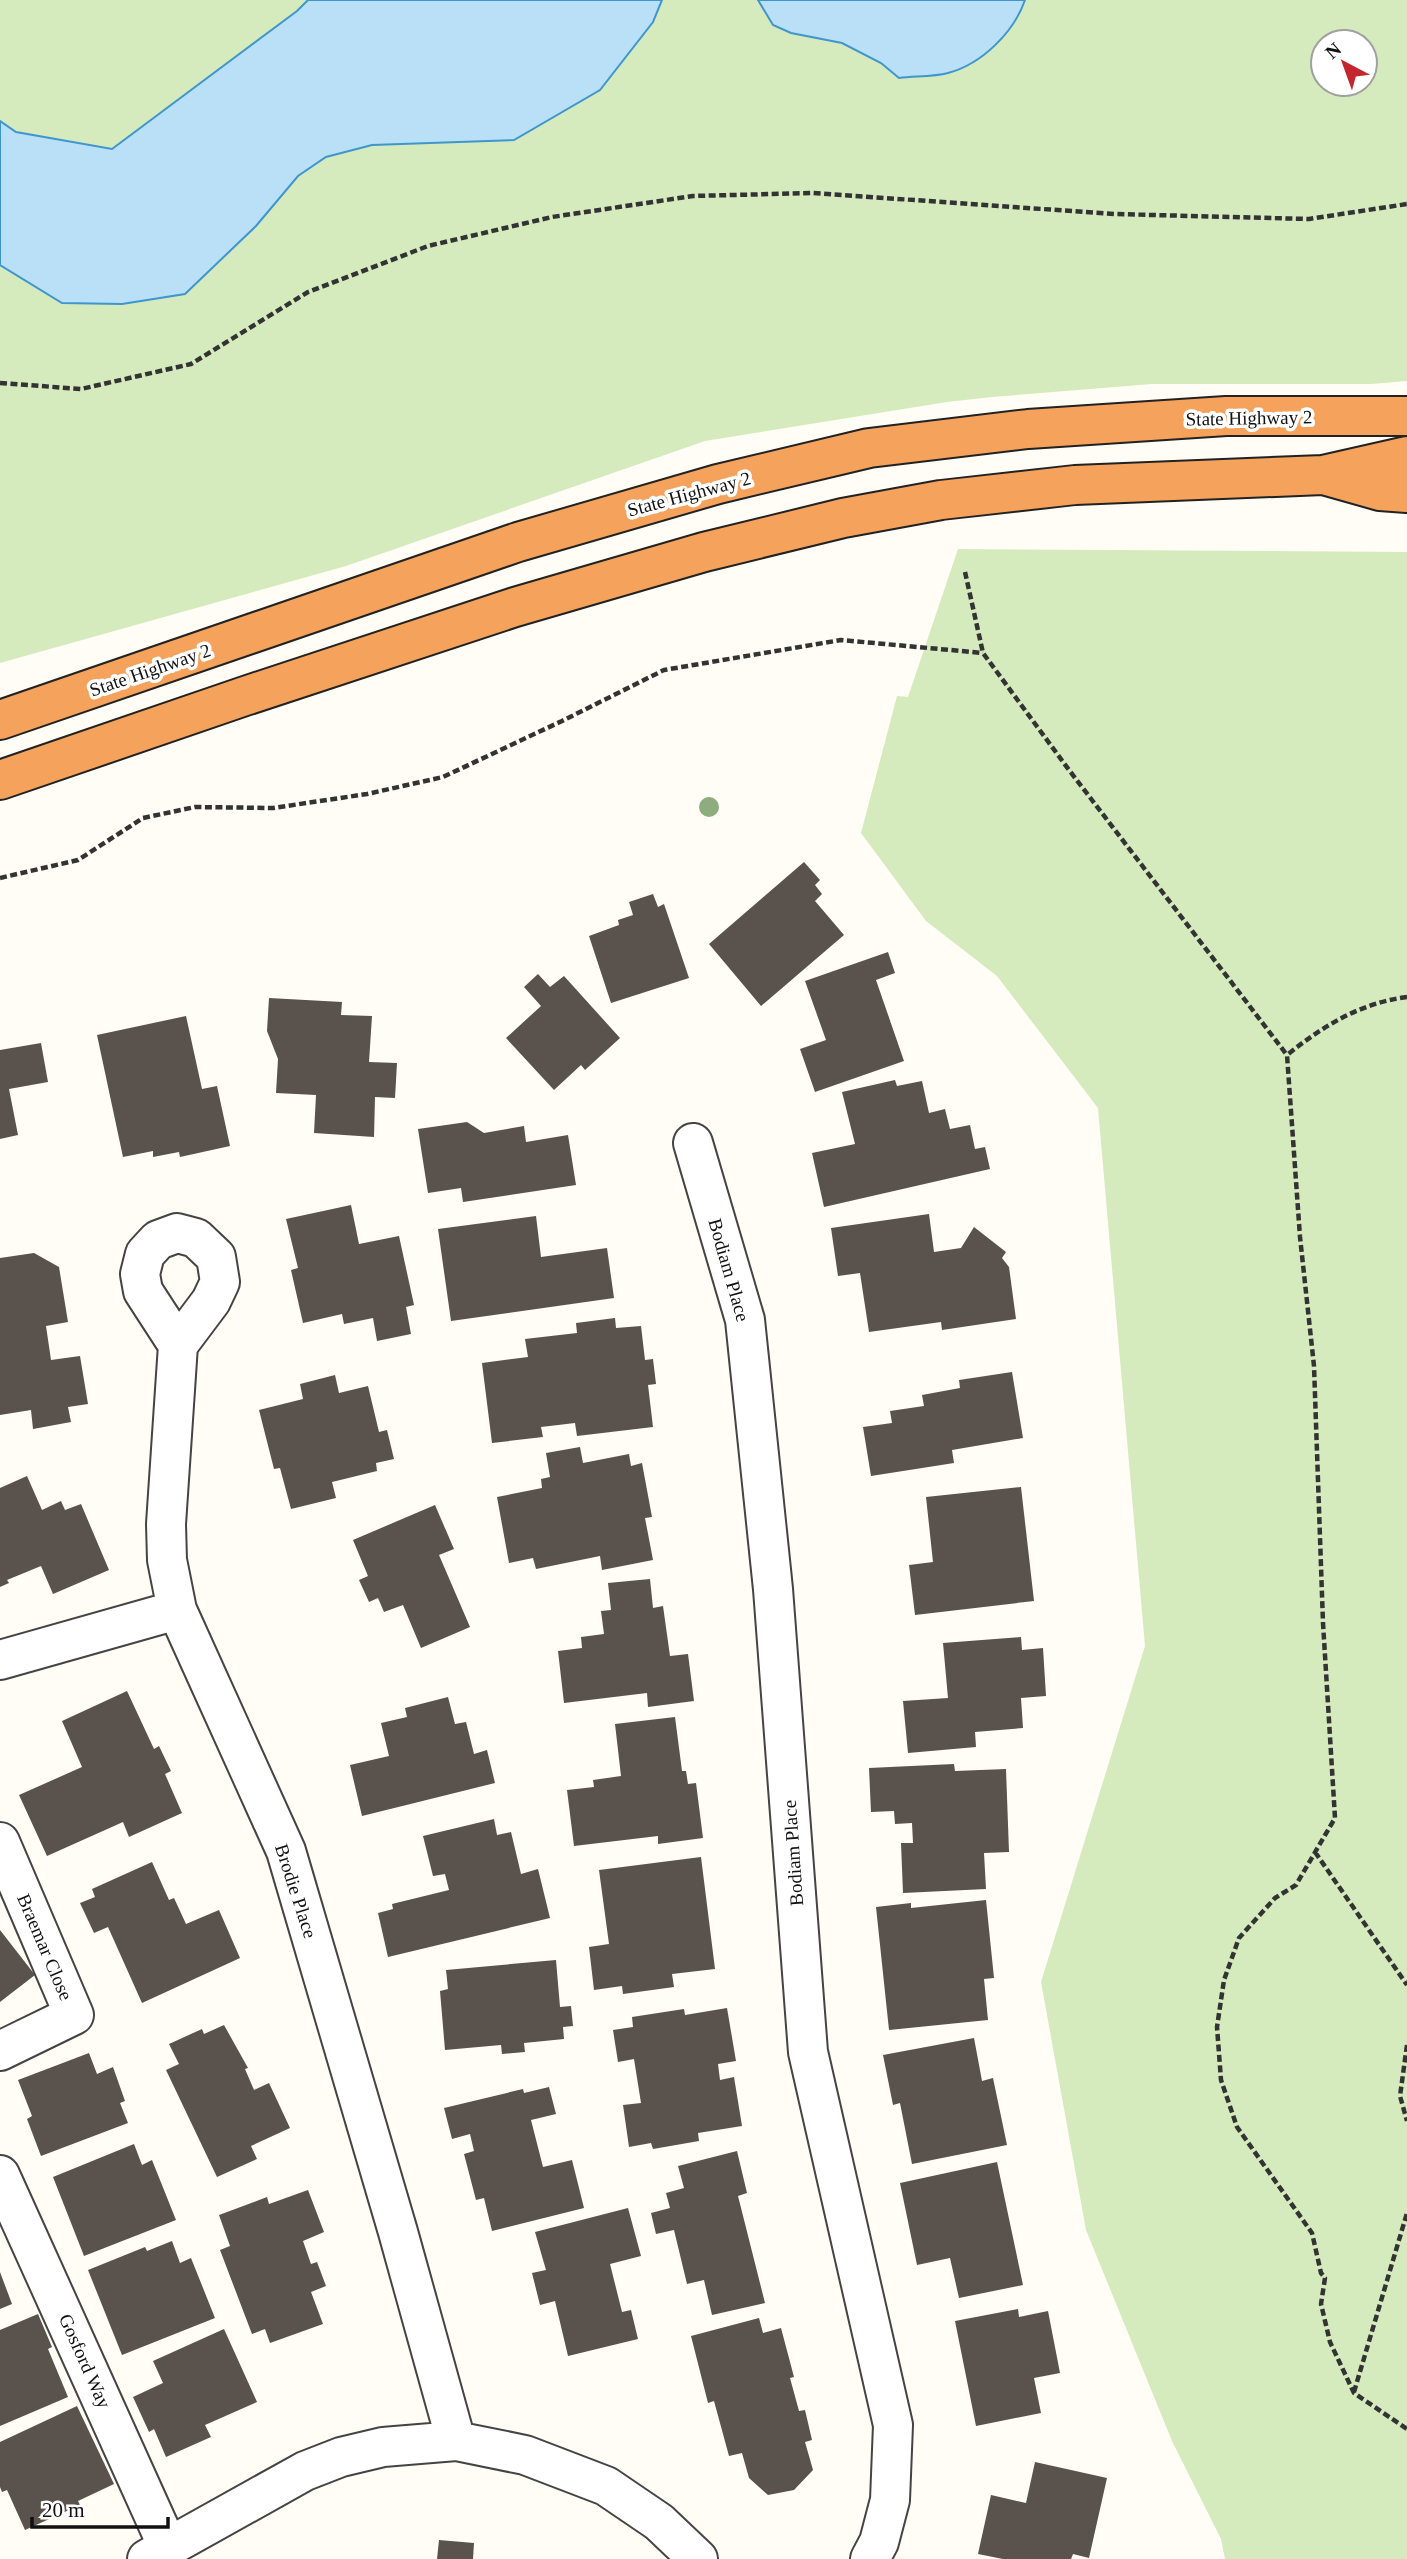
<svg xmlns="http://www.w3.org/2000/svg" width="1407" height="2559" font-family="Georgia,serif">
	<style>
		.green { fill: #d5ebbd; fill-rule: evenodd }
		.water { fill: #b9e0f7; stroke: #3f96cf; stroke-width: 2 }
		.building { fill: #5a524d }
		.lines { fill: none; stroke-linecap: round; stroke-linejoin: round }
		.minor-casing { stroke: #444; stroke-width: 42 }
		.highway-casing { stroke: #222; stroke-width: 42 }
		.path { stroke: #333; stroke-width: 4.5; stroke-dasharray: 7 3.5; stroke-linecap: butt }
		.minor { stroke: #fff; stroke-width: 38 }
		.highway { stroke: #f5a25d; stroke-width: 38 }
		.tree { fill: #8dad7f }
		.labels { text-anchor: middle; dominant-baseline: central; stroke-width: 7; stroke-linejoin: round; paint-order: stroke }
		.street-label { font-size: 19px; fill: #111; stroke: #fff }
	</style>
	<rect width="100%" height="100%" fill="#fffdf5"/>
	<path class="green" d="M0,0H1407V381L1371,384H1152L992,397L947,402L705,441L346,566L0,663ZM1323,42H1365V84H1323Z
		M958,549L1407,552V2559H1225L1221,2539L1172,2441L1086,2230L1041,1982L1145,1646L1098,1108L997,976L926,921L861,833L897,696L908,697Z"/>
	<path class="water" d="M308,0H662L653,22L600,90L514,140L372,145L326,157L298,176L256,226L185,294L122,304L62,303L0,265V121L16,132L112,149L297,11Z
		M758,0H1025C1014,32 982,64 948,73C933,77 915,76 899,78L881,63L842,43L791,33L773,25Z"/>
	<path class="building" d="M804,862L820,880L815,885L822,894L815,901L844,935L761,1006L709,944Z
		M653,894L658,907L664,904L689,978L611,1003L589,936L619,925L618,920L633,915L629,902Z
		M888,952L895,973L876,980L904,1061L815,1092L800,1049L826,1040L805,981Z
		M538,974L550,987L564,976L620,1038L585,1070L581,1065L554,1090L506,1038L541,1006L524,987Z
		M269,998L342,1002L341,1015L372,1016L369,1062L397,1063L395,1098L375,1097L374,1137L314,1133L316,1095L276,1093L278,1059L267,1031Z
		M186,1016L202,1089L217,1086L230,1146L180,1157L179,1152L153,1157V1151L123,1157L97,1035Z
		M41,1043L48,1082L9,1089L18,1135L0,1139V1050Z
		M895,1080L897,1086L922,1081L929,1113L945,1109L950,1129L970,1125L975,1149L985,1147L990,1169L824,1207L812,1153L855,1144L842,1092Z
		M467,1122L484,1133L524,1126L526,1142L568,1135L576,1185L463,1202L461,1188L428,1193L418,1129Z
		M351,1205L359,1244L399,1236L414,1305L406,1307L411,1334L377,1341L373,1318L344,1324L342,1314L303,1323L291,1270L298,1268L286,1219Z
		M929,1214L934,1252L961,1248L974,1227L1006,1252L1002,1258L1009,1267L1016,1319L942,1330L941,1322L869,1332L860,1273L838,1276L831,1228Z
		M536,1216L541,1257L607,1248L614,1298L451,1321L438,1229Z
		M34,1253L59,1267L68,1322L46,1326L51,1360L80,1356L88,1404L68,1407L71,1422L33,1429L31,1410L0,1415V1258Z
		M615,1318L616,1328L641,1326L645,1360L653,1359L656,1384L648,1385L653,1427L577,1436L575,1423L541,1427L543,1437L492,1443L482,1363L528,1357L525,1339L577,1333L576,1323Z
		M1012,1372L1023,1438L952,1450L954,1463L871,1476L863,1427L892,1423L890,1411L924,1406L922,1395L960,1388L959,1380Z
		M335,1375L339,1393L368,1386L379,1432L387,1430L394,1459L376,1463L377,1471L332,1482L336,1498L291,1509L280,1468L274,1469L259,1410L303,1399L300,1384Z
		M580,1447L583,1463L629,1454L631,1466L642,1463L652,1517L645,1518L653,1560L602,1570L600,1556L536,1569L533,1558L509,1563L497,1497L542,1488L541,1479L550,1477L546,1453Z
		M27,1476L42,1510L61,1501L65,1510L81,1504L109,1570L53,1594L41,1566L7,1580L9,1583L0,1587V1488Z
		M1021,1487L1034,1601L915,1615L909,1565L933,1562L926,1497Z
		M435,1505L454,1549L439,1555L470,1627L421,1648L403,1605L384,1612L378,1598L369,1602L359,1580L368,1576L353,1540Z
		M650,1579L653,1608L663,1606L670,1656L688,1654L694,1701L648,1707L647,1693L564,1703L558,1651L582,1648L581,1637L604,1634L601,1611L611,1610L608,1583Z
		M1021,1637L1022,1650L1043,1648L1046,1696L1021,1698L1023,1728L975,1732L976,1747L908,1753L903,1701L948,1698L943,1643Z
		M127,1691L154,1749L159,1746L171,1771L165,1774L182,1813L129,1837L123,1822L47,1856L19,1795L82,1767L62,1721Z
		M448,1697L455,1724L466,1722L474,1754L487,1750L495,1783L362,1816L350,1765L389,1756L381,1723L407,1717L405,1708Z
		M675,1717L682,1771H686L688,1784L696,1783L703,1838L658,1844V1836L574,1846L567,1790L594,1787L593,1780L621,1776L615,1724Z
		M954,1764L955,1771L1006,1769L1009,1852L984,1853L986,1889L903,1893L901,1843H913L912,1823L895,1824L894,1811L871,1812L869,1768Z
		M494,1819L497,1835L511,1832L521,1874L538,1869L550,1918L388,1957L378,1913L393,1909L392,1904L449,1890L445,1874L433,1876L423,1836Z
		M701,1857L715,1969L672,1974L674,1987L623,1994L622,1986L594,1990L589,1947L609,1944L599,1870Z
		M152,1862L169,1900L174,1898L186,1924L219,1910L240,1958L142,2003L108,1927L94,1933L80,1903L95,1897L92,1889Z
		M986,1900L994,1978L984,1979L988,2020L889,2030L876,1907L911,1903V1908Z
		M0,1930L35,1975L0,2002Z
		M556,1960L560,2007L571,2006L573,2026L563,2027L564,2039L524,2043L525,2052L502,2054L501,2045L445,2050L440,1991L448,1989L446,1970Z
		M727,2008L736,2061L718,2064L720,2080L734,2077L742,2126L698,2133L699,2141L653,2149L651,2143L629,2147L623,2105L641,2103L634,2059L618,2062L613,2030L633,2027L632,2017L684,2009L685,2015Z
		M224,2025L248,2068L245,2069L254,2090L269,2083L290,2128L251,2146L257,2159L217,2177L166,2070L179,2064L169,2044L202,2029L204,2034Z
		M974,2038L982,2081L993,2078L1007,2145L912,2164L900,2103L893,2105L883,2055Z
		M89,2053L97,2074L113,2067L125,2101L120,2103L128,2123L41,2156L27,2119L32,2116L18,2080Z
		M549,2087L556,2114L531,2120L543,2167L572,2160L584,2208L492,2231L484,2198L476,2200L464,2154L474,2151L470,2134L452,2139L444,2108L523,2089L524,2093Z
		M134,2144L142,2165L152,2160L176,2220L84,2256L53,2177Z
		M737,2151L747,2193L738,2196L765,2303L712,2315L704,2280L687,2284L674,2230L656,2234L651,2213L670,2208L666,2193L684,2188L678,2166Z
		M997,2162L1023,2285L959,2298L950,2258L917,2265L900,2183Z
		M308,2190L324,2232L303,2241L311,2264L317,2262L326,2286L311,2292L323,2324L270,2343L265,2329L252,2334L220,2250L230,2246L219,2215L267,2197L269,2204Z
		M628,2208L641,2256L610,2264L622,2312L631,2310L638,2339L568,2356L555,2301L540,2305L532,2273L546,2270L535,2232Z
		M172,2241L180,2263L191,2258L215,2318L122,2355L88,2270L145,2247L147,2251Z
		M0,2272L12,2304L0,2309Z
		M1018,2309L1019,2317L1048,2311L1060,2373L1034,2378L1041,2413L976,2426L955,2321Z
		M38,2314L52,2347L48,2349L68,2397L0,2426V2330Z
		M759,2318L763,2333L781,2328L794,2377L790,2378L799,2411L805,2410L812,2440L805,2442L813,2470L794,2490L768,2495L749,2478L742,2453L729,2456L714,2401L708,2403L691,2336Z
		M224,2329L257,2402L205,2425L211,2437L166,2457L154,2429L149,2432L133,2397L163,2383L153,2361Z
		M77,2406L114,2484L78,2501L80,2505L25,2530L7,2490L2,2492L0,2487V2442Z
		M1035,2462L1107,2478L1089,2558L1073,2554L1071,2559H1003L978,2554L991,2495L1026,2503Z
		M439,2540L474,2543L473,2559H437Z"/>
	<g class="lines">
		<g class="minor-casing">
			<path id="minor" d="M693,1143L745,1320L773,1589L808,2052L893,2425L890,2500L879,2542L870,2559
				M178,1345L143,1291L140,1274L145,1254L158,1240L177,1233L196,1238L216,1257L220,1282L211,1301L178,1345L166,1524L167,1560L177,1610L286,1851L398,2232L456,2441
				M0,1660L177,1610
				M0,1842L74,2015L0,2051
				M0,2175L168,2547
				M147,2559L305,2471L341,2457L383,2447L456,2441L525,2455L606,2486L659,2522L698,2559"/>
		</g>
		<g class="highway-casing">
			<path id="highway" d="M1327,476L1380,491L1407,493
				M0,720L518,542L718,484L869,448L1028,429L1226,416H1407
				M0,780L245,696L515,607L704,552L843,518L941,500L1075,485L1323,475L1407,456"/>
		</g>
		<path class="path" d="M0,383L81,389L191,364L308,292L428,246L552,217L693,196L813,193L1114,214L1309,219L1407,204
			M965,572L983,653L1069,770L1287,1055
			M0,878L78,860L143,818L195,807L273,808L367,794L443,777L562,721L664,670L841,640L983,653
			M1407,997C1360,1003 1323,1026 1287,1055L1300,1237L1314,1366L1323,1623L1335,1818L1296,1885L1275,1898L1239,1938L1224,1980L1217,2027L1221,2080L1237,2127L1312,2233L1321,2273L1325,2278L1321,2304L1330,2342L1354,2393L1407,2429
			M1315,1852L1407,1985
			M1407,2045L1400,2096L1407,2121
			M1354,2392L1407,2213"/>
		<use href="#minor" class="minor"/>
		<use href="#highway" class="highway"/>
	</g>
	<circle class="tree" cx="709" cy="807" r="10"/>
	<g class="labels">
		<g class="street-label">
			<text transform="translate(1249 418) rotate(-1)">State Highway 2</text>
			<text transform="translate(689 494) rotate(-15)">State Highway 2</text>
			<text transform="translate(150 670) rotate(-19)">State Highway 2</text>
			<text transform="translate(729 1270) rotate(74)">Bodiam Place</text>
			<text transform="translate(793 1853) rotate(-94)">Bodiam Place</text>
			<text transform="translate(296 1891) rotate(72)">Brodie Place</text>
			<text transform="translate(45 1947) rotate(67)">Braemar Close</text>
			<text transform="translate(85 2361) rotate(66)">Gosford Way</text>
		</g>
	</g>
	<g transform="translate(1344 63) rotate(319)"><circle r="33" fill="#ffffff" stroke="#a0a0a0" stroke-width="2"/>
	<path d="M0-5L12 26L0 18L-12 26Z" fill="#c4262e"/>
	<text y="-10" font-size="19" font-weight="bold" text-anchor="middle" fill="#111111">N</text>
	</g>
	<path d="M32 2517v10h136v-10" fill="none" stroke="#111111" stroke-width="3.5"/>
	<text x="42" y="2517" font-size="21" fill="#111111" stroke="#ffffff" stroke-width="5" paint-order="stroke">20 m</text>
</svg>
